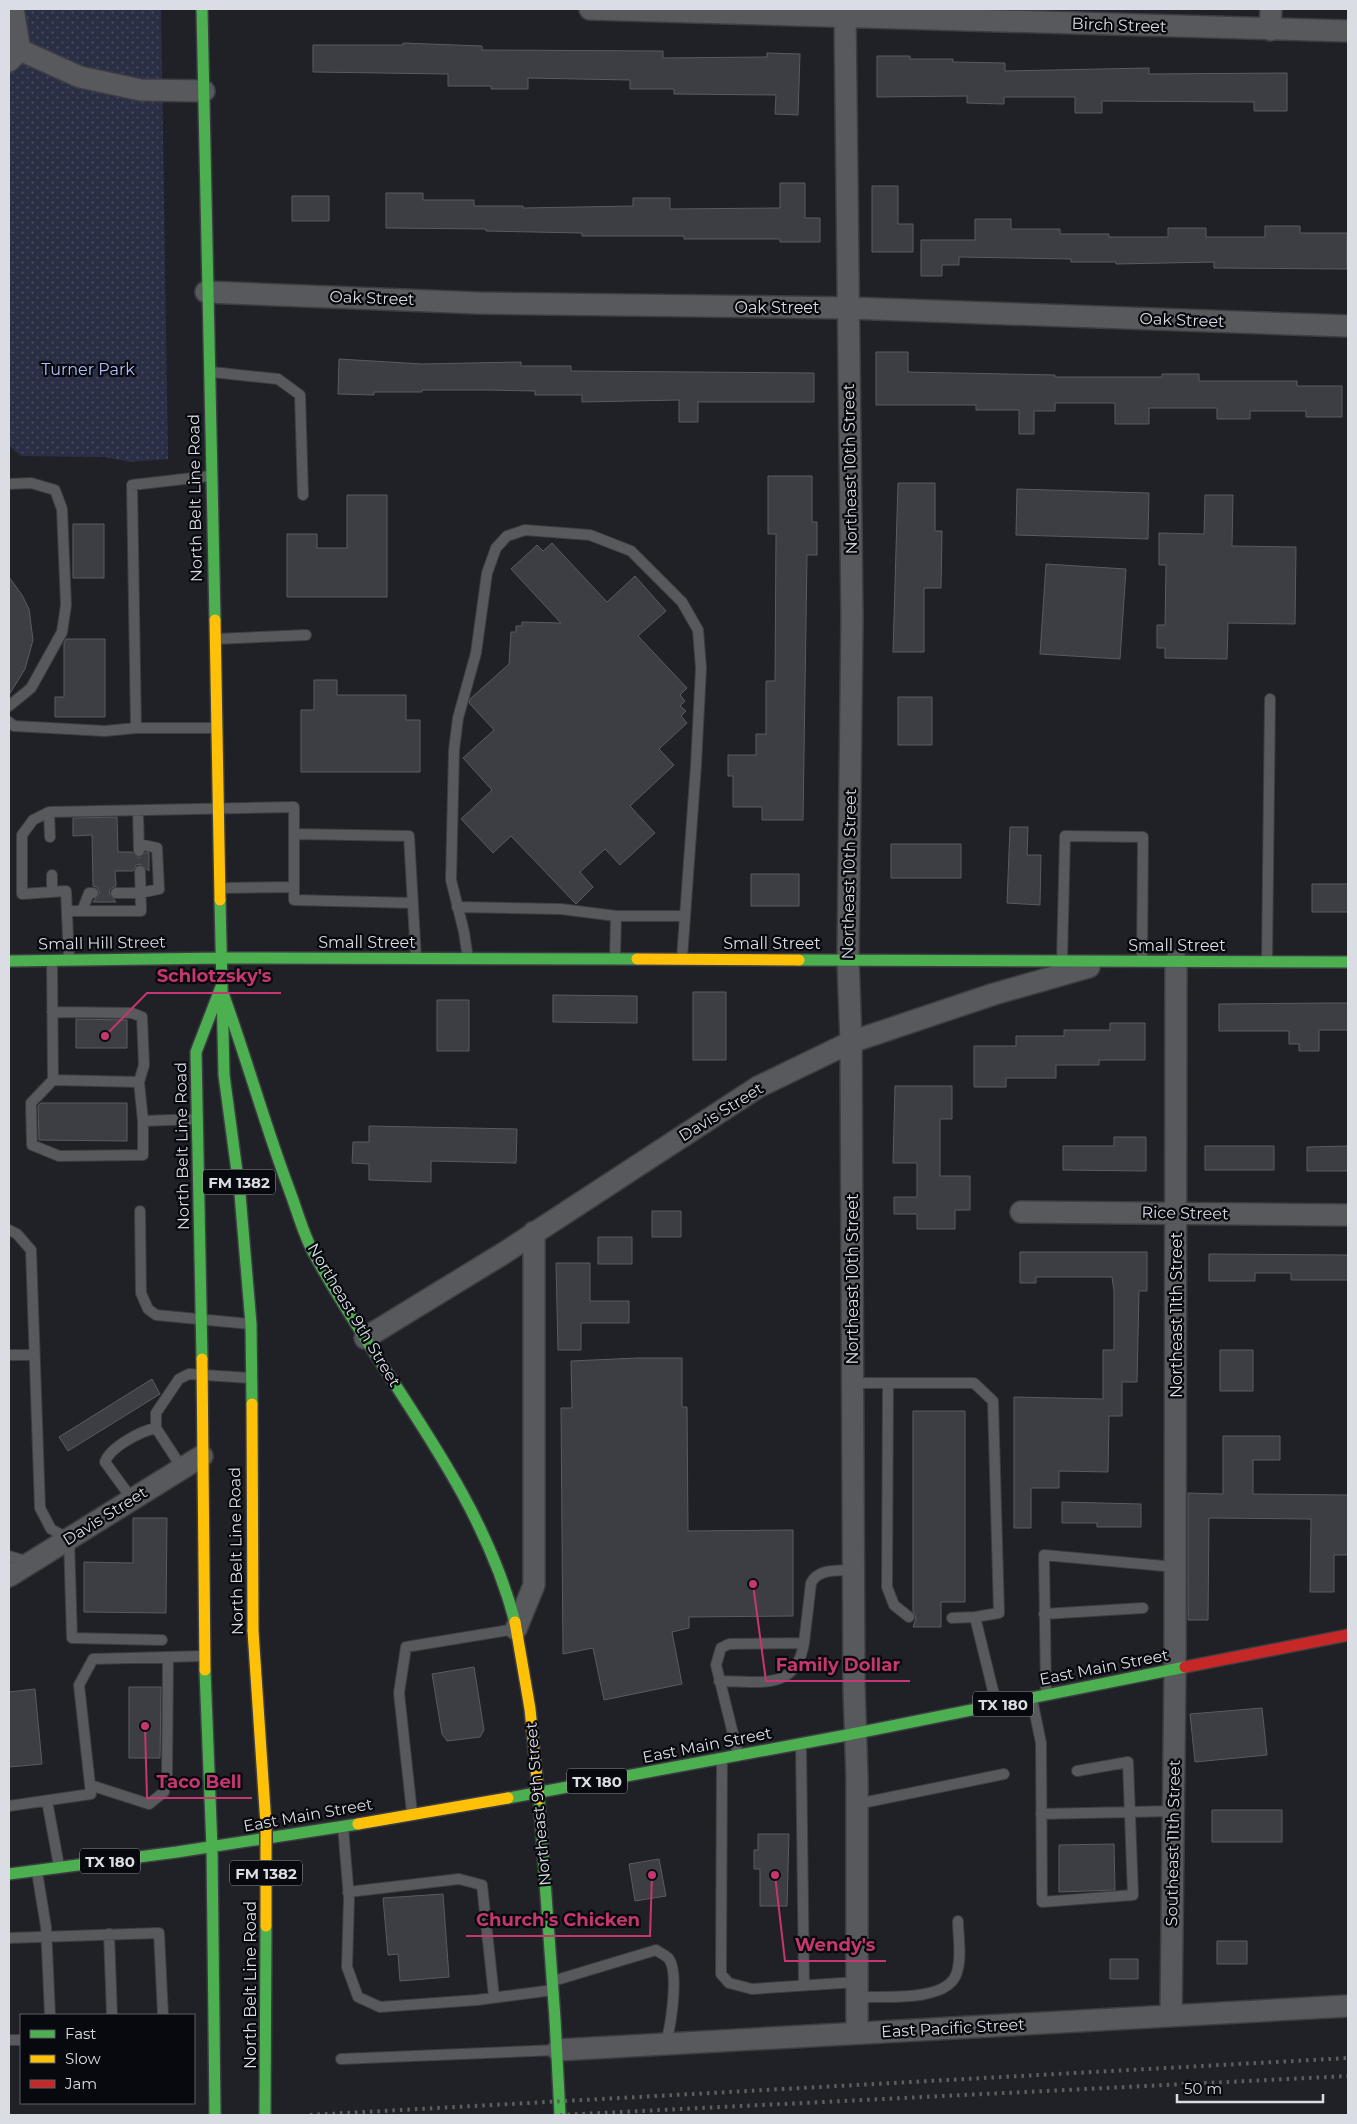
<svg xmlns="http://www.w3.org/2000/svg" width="1357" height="2124" font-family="Montserrat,sans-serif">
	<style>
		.park { fill: url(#park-dots) }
		.building { fill: #3d3e44; stroke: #5a5b60 }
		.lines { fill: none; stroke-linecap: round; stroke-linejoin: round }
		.lane-casing { stroke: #3c3d42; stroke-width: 12 }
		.street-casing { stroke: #3c3d42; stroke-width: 24 }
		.fast-casing { stroke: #3c3d42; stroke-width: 14 }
		.slow-casing { stroke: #3c3d42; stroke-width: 14 }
		.jam-casing { stroke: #3c3d42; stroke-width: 14 }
		.lane { stroke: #58595d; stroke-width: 10 }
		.street { stroke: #58595d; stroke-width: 21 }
		.fast { stroke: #4caf50; stroke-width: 11 }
		.slow { stroke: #ffc107; stroke-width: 11 }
		.jam { stroke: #c62828; stroke-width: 11 }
		.rail { stroke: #5d5e62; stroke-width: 4; stroke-dasharray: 2.5 5; stroke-linecap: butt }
		.fast-bridge-casing { stroke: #3c3d42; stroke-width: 14; stroke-linecap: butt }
		.slow-bridge-casing { stroke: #3c3d42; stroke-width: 14; stroke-linecap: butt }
		.fast-bridge { stroke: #4caf50; stroke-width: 11 }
		.slow-bridge { stroke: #ffc107; stroke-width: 11 }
		.labels { text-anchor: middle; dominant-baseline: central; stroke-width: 4.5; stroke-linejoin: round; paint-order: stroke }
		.shield { fill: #08090e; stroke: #9c9da4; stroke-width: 1 }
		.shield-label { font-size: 15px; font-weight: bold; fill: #dbdde5 }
		.street-label { font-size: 16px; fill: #dbdde5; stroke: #08090e }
		.park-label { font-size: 16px; fill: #b0bffd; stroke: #08090e }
		.leader { fill: none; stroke: #c63670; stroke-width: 2 }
		.callout-dot { fill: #c63670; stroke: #08090e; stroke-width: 2 }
		.callout-label { font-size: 18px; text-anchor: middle; font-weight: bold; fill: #c63670; stroke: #08090e; stroke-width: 4.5; stroke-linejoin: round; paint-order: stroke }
	</style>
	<defs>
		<pattern id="park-dots" width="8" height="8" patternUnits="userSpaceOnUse" patternTransform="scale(1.25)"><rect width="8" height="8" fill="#2a2f45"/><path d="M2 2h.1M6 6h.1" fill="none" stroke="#484d60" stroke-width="1.8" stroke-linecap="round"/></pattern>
	</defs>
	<rect width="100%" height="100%" fill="#202126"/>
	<path class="park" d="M9,9H161L168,459L130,462L105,457L21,456L9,446Z"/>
	<path class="building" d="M403,43L482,46V50L663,51V58L767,57V53L800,54L798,115L775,114L776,95L674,94V89H630V80L528,78V89H491V86H448V74L313,72V45H403Z
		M877,56H910V59H953V62L1005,63V71L1149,68V74L1287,73V111H1254V102L1102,101V113H1075V97H1004V104L967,103V96L877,97Z
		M780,183H805V218H820V242H780V239H684V236H582V233L486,231V229L386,228V193H423V200H474V206H523V208L633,206V198H670V209L780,208Z
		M872,186H898V224H913V252H872Z
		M292,196H329V221H292Z
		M975,219H1011V229H1060V234H1109V237H1168V228H1206V237H1265V226H1300V233H1347V269L1214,268V262L1116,264V262H1071V259L959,257V265H942V276H921V240H975Z
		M876,352H908V372L1055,375V377H1162V374H1199V381H1297V386H1342V417H1306V411H1250V419H1217V408H1149V424H1115V403H1055V411H1034V434H1019V410H976V405H876Z
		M339,359L422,364L521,362V366H571V371L814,373V402H698V422H679V400L582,402V395H535V391L487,390H422V392H374V395L338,394Z
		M768,476H812V522H817V555H807L803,820H762V807H733V776H728V755H756V734H766V681H775L776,534H768Z
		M898,483H935V531H942L941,588H924V652H893Z
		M1017,489L1149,493L1148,539L1016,535Z
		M347,495H387V597H287V534H317V548H347Z
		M1205,495H1233L1232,546L1296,547L1295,624L1228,623L1227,659L1165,658V648H1157V625H1165L1166,565H1159V533L1204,534Z
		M73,524H104V578H73Z
		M552,543L607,602L635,576L666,611L638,636L687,688L680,695L685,701L680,706L686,711L681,716L687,723L659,749L674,765L630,806L655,833L620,865L605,849L580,872L593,887L576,904L511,836L493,853L461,819L492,790L463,758L494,730L469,703L470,699L509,664L511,632H516V626H522V622L561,623L511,569L537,545L543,551Z
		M1046,564L1126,569L1120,659L1040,654Z
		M9,577L22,595L29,609L33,640L25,669L9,695Z
		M66,639H105V717H55V697H64V643Z
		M314,680H337V695H406V720H420V772H301V710H314Z
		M898,697H932V745H898Z
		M117,817L118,852H132L139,858L146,852L149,853V871L140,864L136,865L133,871H115L116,886L110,889L109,893L116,902H93L100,893L97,887L93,886L92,835L73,836V818Z
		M1010,827H1028L1027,855H1041L1040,905L1007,903Z
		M891,844H961V878H891Z
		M751,874H799V906H751Z
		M1312,884H1348V912H1312Z
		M693,992H726V1060H693Z
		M553,995L637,996V1023L553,1022Z
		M437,1000H469V1051H437Z
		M1329,1003H1348V1030H1319V1051H1299V1044H1289V1031H1219V1004Z
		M76,1019L127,1020V1048H76Z
		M1110,1023H1145V1060H1099V1065H1056V1078H1006V1087H974V1046H1016V1036H1064V1030H1110Z
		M895,1086H952V1119H940V1176H970V1210H955V1229H917V1214H894V1197H917V1163H893Z
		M41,1103H127V1141L39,1140L38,1106Z
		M369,1126L517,1129L516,1163L431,1161V1182L369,1180V1164L352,1163L353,1142H369Z
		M1114,1137H1146V1171L1063,1170V1146H1114Z
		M1205,1146H1274V1170H1205Z
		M1348,1146V1171H1307V1147Z
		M652,1211H681V1237H652Z
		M598,1237H632V1264H598Z
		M1020,1252H1147V1291H1139L1137,1382H1122V1416H1109L1108,1472L1059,1471V1488H1031V1528H1014V1397L1103,1399V1350H1114V1291L1112,1277H1036V1283H1020Z
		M1209,1254L1348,1255V1280H1291V1273H1255V1281H1209Z
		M556,1263H590V1301H629V1323H581V1350H558Z
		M1220,1350H1253V1391H1220Z
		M637,1358H682V1407H687L688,1531L793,1530V1616L689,1617V1628L672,1632L682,1684L604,1700L593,1648L563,1654L561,1408H572L571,1361Z
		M152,1379L160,1394L68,1451L59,1437Z
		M913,1411H965V1602H941V1627H913L916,1618L913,1611Z
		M1223,1436H1280V1460H1253V1494L1348,1495V1555H1334V1592H1310L1311,1519L1209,1518L1208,1620H1188V1493L1223,1494Z
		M1062,1502L1141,1504V1527H1097V1523H1062Z
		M133,1518H167L166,1613L84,1612V1562L133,1563Z
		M474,1667L484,1730L480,1737L447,1741L442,1734L432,1674Z
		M129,1687H161L160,1758H129Z
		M35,1689L42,1764L9,1767V1692Z
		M1262,1708L1267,1755L1195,1762L1190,1714Z
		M1212,1810H1282V1842H1212Z
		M758,1834H789L787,1906H760V1869H754V1850H758Z
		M1114,1844L1115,1890L1059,1892V1845Z
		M659,1859L666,1896L635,1901L629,1864Z
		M443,1894L449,1977L400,1981L398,1954L388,1955L383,1898Z
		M1217,1941H1247V1964H1217Z
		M1110,1959H1138V1979H1110Z"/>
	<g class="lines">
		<g class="lane-casing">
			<path id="lane" d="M212,372L278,379L300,395L303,495
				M210,476L132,485L136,728H216
				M9,484L31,483L55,490L62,509L66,605L62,632L31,688L9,706
				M215,639L306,635
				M9,722L14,726L105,731L136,728
				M49,812L50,837
				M138,812L139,851
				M294,834L409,836L416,958
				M52,875V892
				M294,887V900L413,903
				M116,893H140L159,889L157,848L139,844
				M457,907L561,909L616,916H685
				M67,911H141L140,871
				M82,911L89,893H93
				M615,958L616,916
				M468,959L464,932L451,880L454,750L458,718L476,653L487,573L496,548L507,536L525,530L590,535L631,551L682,602L698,630L701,668L696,765L682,958
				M69,960L66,891L22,894V835L33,820L49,812L294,807V887L222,888
				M1062,960L1065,836L1143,837L1142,961
				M1267,960L1270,699
				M52,962L53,1080L139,1082L143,1121L198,1119
				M52,1012L132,1013L142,1017L144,1065L139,1082
				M53,1080L31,1103L32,1145L59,1156L143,1155V1121
				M140,1211L141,1293L148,1309L156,1315L250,1324
				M9,1230L17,1234L31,1250L40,1508L51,1529L69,1539L72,1638L162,1640
				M9,1355H34
				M853,1383H974L993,1401L999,1613L975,1617L996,1703
				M888,1383L887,1587L894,1605L909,1617
				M156,1428V1413L179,1379L189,1374L250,1378
				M132,1499L105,1462C110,1447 141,1431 156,1428L182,1468
				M9,1556L29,1562
				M1044,1614L1143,1608
				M952,1618L975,1617
				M719,1681C759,1681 796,1692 804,1643
				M1046,1693L1044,1555L1175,1567
				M1032,1699L1041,1743L1042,1902L1133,1895L1128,1762L1077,1771
				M801,1744L804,1985
				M738,1754L716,1665L721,1648L729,1644L804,1643L811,1583C818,1568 839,1571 853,1570
				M722,1759L721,1974L729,1983L752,1989L857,1982
				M90,1785L149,1804L164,1792L167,1774L168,1657
				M47,1801L59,1866
				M857,1804L1004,1774
				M9,1806L91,1794L79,1685L93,1659L204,1656
				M412,1813L399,1693L406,1647L515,1629
				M1041,1814L1173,1811
				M343,1827L349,1898L347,1967L358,1997L380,2007L477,2000L553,1990
				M37,1872L46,1927L50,2015
				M348,1892L459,1879L482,1885L494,1997
				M109,1934L112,2015
				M9,1938L159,1933L163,2015
				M553,1981L656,1950C660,1953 666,1955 669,1959C679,1973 671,2028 665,2044
				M857,1997C882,1996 949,2003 957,1972C962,1957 958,1936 958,1921
				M9,2040H21
				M341,2059L557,2050"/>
		</g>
		<g class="street-casing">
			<path id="street" d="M13,9L20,50
				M590,9L1348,31
				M845,15L852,618L848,960L851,1042L854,1687L857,1779V2033
				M1270,30L1271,9
				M9,61L20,50L80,77L141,90L204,91
				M206,292L479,303L848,308L1348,326
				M1021,1212L1348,1215
				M365,1338L504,1253L758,1087L851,1042L994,994L1089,967
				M9,1576L202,1456
				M516,1629L534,1585V1232
				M1171,2016L1175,1669L1176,961
				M558,2050L1348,2006"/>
		</g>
		<g class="fast-casing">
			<path id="fast" d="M202,9L215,620
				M220,900L224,1075L240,1194L251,1324L252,1404
				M799,960L1348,962
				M9,961L222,958L637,959
				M224,996C247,1060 265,1125 289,1189C297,1210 303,1233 313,1252C380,1376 479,1484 515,1622
				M202,1359L196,1052L221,987
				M205,1670L212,1848L215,2115
				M508,1798L847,1735L1185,1667
				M539,1799L555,2019L560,2115
				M9,1874L177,1852L358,1824"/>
		</g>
		<g class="slow-casing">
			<path id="slow" d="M215,620L220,900
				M637,959L799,960
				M202,1359L205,1670
				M252,1404L253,1631
				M515,1622L530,1709L539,1799
				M358,1824L508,1798"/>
		</g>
		<g class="jam-casing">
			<path id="jam" d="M1185,1667L1348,1635"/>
		</g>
		<use href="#lane" class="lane"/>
		<use href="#street" class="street"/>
		<use href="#fast" class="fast"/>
		<use href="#slow" class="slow"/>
		<use href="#jam" class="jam"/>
		<path class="rail" d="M310,2115L1348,2058
			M560,2115L1348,2076"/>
		<g class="fast-bridge-casing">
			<path id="fast-bridge" d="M265,2115L266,1926"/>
		</g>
		<g class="slow-bridge-casing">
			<path id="slow-bridge" d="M253,1631L266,1825V1926"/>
		</g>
		<use href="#fast-bridge" class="fast-bridge"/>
		<use href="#slow-bridge" class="slow-bridge"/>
	</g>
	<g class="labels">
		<g class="shield">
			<rect x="203" y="1169.5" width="72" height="25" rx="4"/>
			<rect x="973" y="1691.5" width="60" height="25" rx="4"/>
			<rect x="567" y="1768.5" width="60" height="25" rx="4"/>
			<rect x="80" y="1848.5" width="60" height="25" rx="4"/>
			<rect x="230" y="1860.5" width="72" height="25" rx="4"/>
		</g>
		<g class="shield-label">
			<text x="239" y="1182">FM 1382</text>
			<text x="1003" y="1704">TX 180</text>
			<text x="597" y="1781">TX 180</text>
			<text x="110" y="1861">TX 180</text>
			<text x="266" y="1873">FM 1382</text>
		</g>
		<g class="street-label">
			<text transform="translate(1119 25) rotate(2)">Birch Street</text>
			<text transform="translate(372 298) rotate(2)">Oak Street</text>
			<text x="777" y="307">Oak Street</text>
			<text transform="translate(1182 320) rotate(2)">Oak Street</text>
			<text transform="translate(850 469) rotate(-91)">Northeast 10th Street</text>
			<text transform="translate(195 498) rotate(-91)">North Belt Line Road</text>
			<text transform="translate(849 874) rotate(-89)">Northeast 10th Street</text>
			<text x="367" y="942">Small Street</text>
			<text transform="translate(102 943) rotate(-1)">Small Hill Street</text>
			<text x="772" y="943">Small Street</text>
			<text x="1177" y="945">Small Street</text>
			<text transform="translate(721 1112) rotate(-32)">Davis Street</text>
			<text transform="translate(182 1146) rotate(-91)">North Belt Line Road</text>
			<text transform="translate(1185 1213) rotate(1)">Rice Street</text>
			<text transform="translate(852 1279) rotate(-90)">Northeast 10th Street</text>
			<text transform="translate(354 1315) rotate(59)">Northeast 9th Street</text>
			<text transform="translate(1176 1315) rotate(-90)">Northeast 11th Street</text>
			<text transform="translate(105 1516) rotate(-32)">Davis Street</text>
			<text transform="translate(236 1551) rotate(-91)">North Belt Line Road</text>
			<text transform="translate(1104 1667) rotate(-11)">East Main Street</text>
			<text transform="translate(707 1745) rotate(-11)">East Main Street</text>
			<text transform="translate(538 1804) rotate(-95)">Northeast 9th Street</text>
			<text transform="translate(308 1815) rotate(-10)">East Main Street</text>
			<text transform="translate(1173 1843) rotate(-89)">Southeast 11th Street</text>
			<text transform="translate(250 1985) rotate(-90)">North Belt Line Road</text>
			<text transform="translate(953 2028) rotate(-3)">East Pacific Street</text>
		</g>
		<g class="park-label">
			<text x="88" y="369">Turner Park</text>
		</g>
	</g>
	<path class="leader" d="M105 1036L147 993H281M753 1584L766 1681H910M145 1726L147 1798H252M652 1875L650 1936H466M775 1875L785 1961H886"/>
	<g class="callout-dot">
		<circle cx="105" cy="1036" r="5"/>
		<circle cx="753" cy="1584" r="5"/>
		<circle cx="145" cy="1726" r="5"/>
		<circle cx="652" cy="1875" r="5"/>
		<circle cx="775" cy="1875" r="5"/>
	</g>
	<g class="callout-label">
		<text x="214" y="982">Schlotzsky's</text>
		<text x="838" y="1671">Family Dollar</text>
		<text x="199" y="1788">Taco Bell</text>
		<text x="558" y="1926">Church's Chicken</text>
		<text x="835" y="1951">Wendy's</text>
	</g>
	<rect width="1357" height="2124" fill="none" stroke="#dbdde5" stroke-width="20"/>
	<rect x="20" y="2014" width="175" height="90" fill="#08090e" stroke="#5c5e64"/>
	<rect x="30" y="2030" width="25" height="8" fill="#4caf50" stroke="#5c5e64"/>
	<text x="65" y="2039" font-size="15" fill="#dbdde5">Fast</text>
	<rect x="30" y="2055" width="25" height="8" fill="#ffc107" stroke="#5c5e64"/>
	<text x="65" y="2064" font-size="15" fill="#dbdde5">Slow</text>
	<rect x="30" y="2080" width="25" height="8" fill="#c62828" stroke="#5c5e64"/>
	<text x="65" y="2089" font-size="15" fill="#dbdde5">Jam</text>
	<path d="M1177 2094v8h146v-8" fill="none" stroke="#dbdde5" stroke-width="2.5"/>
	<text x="1184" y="2094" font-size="15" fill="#dbdde5" stroke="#08090e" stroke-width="4" paint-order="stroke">50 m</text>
</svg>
